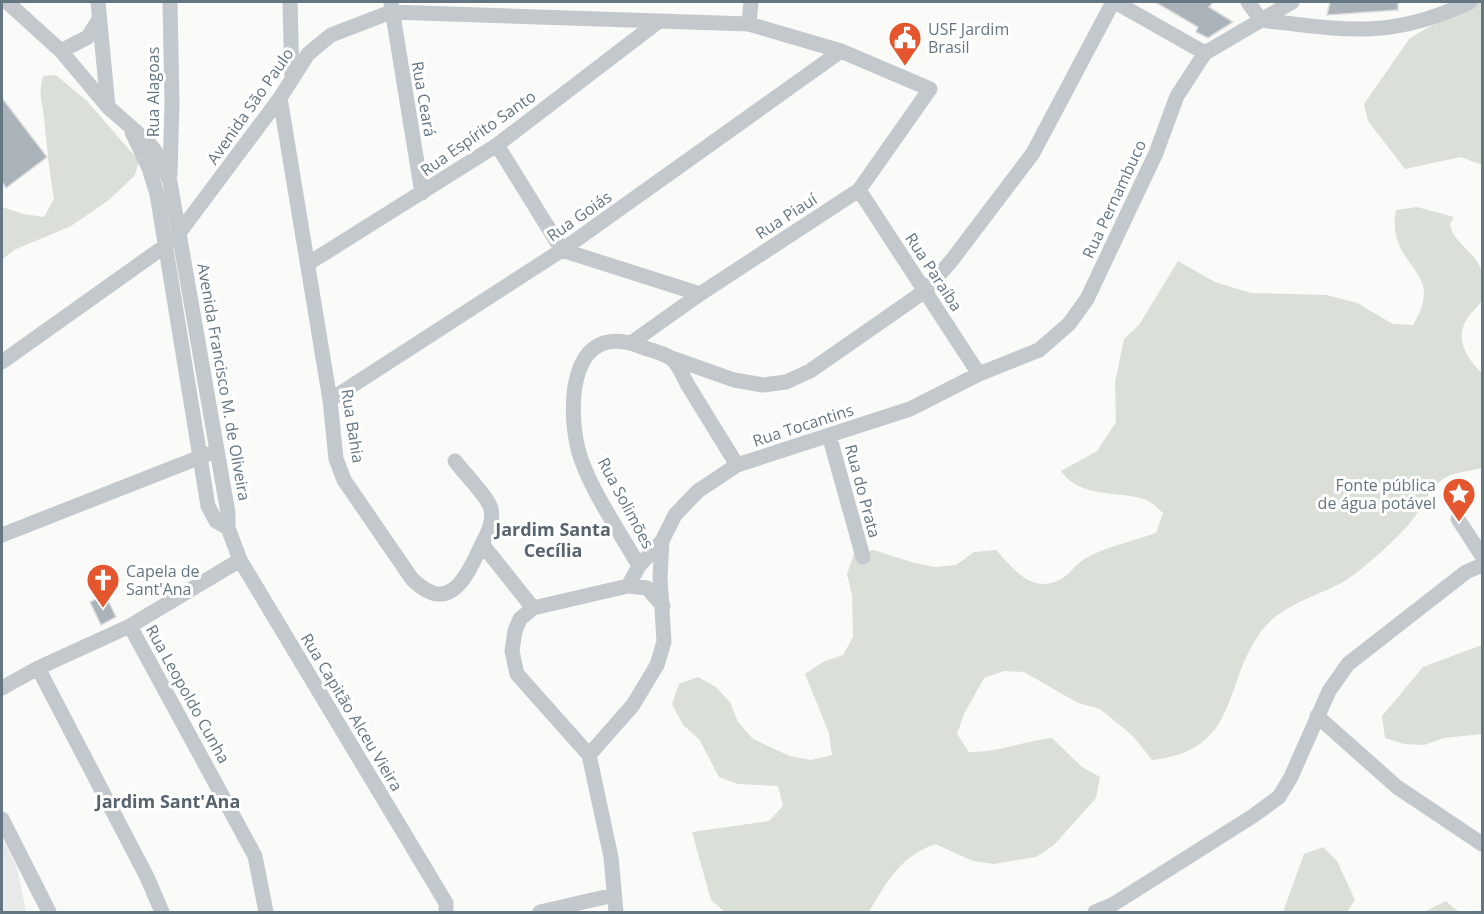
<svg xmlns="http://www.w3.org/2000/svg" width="1484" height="914" font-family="'Open Sans',sans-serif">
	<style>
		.built { fill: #e8e9e9 }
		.green { fill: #dadfd7 }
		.building { fill: #aab3b9; stroke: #dcdcda; stroke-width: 1.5 }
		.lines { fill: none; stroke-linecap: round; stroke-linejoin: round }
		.minor { stroke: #c3c8cc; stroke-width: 15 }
		.labels { text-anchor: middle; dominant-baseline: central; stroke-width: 6; stroke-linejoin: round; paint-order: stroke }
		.poi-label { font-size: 16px; fill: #657683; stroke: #fff; text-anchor: start }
		.street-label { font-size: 16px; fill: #657683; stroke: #fff }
		.neighbourhood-label { font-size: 18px; font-weight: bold; fill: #57646e; stroke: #fff }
	</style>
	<rect width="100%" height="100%" fill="#fafaf8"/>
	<path class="built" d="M2,838L17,867L26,912H2Z"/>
	<path class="green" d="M1471,2H1482V165L1461,157L1405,169L1368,121L1364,104L1410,38Z
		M56,75L87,101L139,161L135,175L109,200L71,226L14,250L2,260V207L23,214L44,217L54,199C49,172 47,145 44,118C42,98 38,98 43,76Z
		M1417,207L1454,217L1450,224C1453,246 1482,253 1482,278C1482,284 1484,296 1481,301C1479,307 1472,311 1469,316C1453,337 1466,358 1482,373V468C1472,471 1452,472 1443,479C1429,489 1421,510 1410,523C1394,541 1372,561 1352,576C1324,596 1285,601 1263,629C1221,683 1242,750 1152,760L1133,736L1100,709L1078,703L1024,672L1004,671L984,678L964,714L957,734L969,752C997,753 1023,741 1052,738L1082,767L1100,777L1096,798L1054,845L1036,857L994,864L973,861L935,844C900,857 887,881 869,912H725L711,900L692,832L769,821L783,806L778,786L738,784L719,777L699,739L683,725L672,704L679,684L698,677L716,687L730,702L738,722L753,739L790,756L811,760L832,755L829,733L805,674L823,662L843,655L853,637L852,595L847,574L854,554L874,550L914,563L935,567L956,565L974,552L996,550C1014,569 1032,595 1061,579C1071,574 1075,563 1090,556C1111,545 1134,541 1156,533L1163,513C1158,509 1151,501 1144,499C1117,491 1079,498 1061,471L1097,451L1116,422L1115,382L1124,339L1139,325L1178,261L1215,282L1251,293L1327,295L1357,303L1393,324L1413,325C1444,273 1400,272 1395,229C1394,223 1395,216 1396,210Z
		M1482,645V734L1444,738L1424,745L1404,744L1385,738L1382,716L1423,667Z
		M1323,847L1337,861L1355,900L1347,912H1283L1304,854Z
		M1446,901L1459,912H1424Z"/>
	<path class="building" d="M1155,2H1213L1209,7L1233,22L1208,38L1196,32L1198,27Z
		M1330,2H1398V10L1327,15Z
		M2,98L47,157L6,188L2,182Z
		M105,594L116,617L101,625L90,602Z"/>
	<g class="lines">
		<path class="minor" d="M7,2L61,51L108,107L149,143L160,158L170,182L228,513V528L240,560L446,903V912
			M98,2L108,107
			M170,2L172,103L170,175
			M290,2L292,79
			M1115,2L1205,53
			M1248,2L1261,20C1346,30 1389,40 1470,2
			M391,3L422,193
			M749,24L751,2
			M61,51L88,37L98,21
			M280,98L330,400L336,459L344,480L412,579C448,614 465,581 480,548C486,536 494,523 491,509C489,498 463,472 455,461
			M132,132L149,168L157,194L208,506L216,521L228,528
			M497,145L562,250L700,294
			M859,190L979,374
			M309,263L497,145L659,21
			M672,358L734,380L763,385L786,382L810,371L925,291L952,260L1033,153L1113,2
			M2,362L165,246L179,233L280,98L308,54L331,35L391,12L749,24L841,51L930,89L859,190L700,294L631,343
			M330,400L562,250L841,51
			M829,435L863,557
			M1458,519L1482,556
			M2,535L208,454
			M482,544L533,608
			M639,566C620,532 587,485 578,449C567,403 571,321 639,346C649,350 666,353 673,360C680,367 684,379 689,387C705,413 721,439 737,465
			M628,586L639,566L662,541L675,515L698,491L737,465L910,409L979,374L1039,350L1069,324L1087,299L1156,153L1177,96L1205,53L1292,2
			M130,626L255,856L266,912
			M38,668L147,877L162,912
			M2,688L38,668L130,626L240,560
			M1317,716L1397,787L1482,844
			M589,755L633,705L657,665L664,642L660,577L662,541
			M2,819L49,912
			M540,912L614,895
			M616,912L611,857L589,755L517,674L512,651L515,631L520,619L533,608L628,586L647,588L663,606
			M1095,912L1112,905L1253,816L1279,797L1291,777L1329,691L1348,664L1466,572L1482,565"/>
	</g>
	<defs>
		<g id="civic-pin" transform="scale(1.725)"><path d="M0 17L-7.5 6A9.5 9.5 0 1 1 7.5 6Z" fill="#e4572e" stroke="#fff"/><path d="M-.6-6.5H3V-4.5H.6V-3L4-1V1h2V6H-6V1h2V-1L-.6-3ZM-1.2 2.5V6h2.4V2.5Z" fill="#fff"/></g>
		<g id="sight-pin" transform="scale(1.725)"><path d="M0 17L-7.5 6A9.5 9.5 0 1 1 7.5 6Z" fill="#e4572e" stroke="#fff"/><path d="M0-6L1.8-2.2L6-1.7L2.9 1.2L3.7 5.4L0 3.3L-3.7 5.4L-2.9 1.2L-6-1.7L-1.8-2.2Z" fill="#fff"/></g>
		<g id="church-pin" transform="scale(1.725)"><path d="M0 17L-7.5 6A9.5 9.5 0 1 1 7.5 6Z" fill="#e4572e" stroke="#fff"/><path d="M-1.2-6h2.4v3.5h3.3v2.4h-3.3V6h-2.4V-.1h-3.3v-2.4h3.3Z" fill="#fff"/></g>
	</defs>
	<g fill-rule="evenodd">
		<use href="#civic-pin" x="905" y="38"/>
		<use href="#sight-pin" x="1459" y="494"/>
		<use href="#church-pin" x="103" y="580"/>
	</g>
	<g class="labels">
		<g class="poi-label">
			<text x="928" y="29">USF Jardim<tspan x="928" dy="18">Brasil</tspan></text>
			<text x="1436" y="485" text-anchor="end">Fonte pública<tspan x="1436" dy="18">de água potável</tspan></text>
			<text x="126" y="571">Capela de<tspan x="126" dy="18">Sant'Ana</tspan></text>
		</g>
		<g class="street-label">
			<text transform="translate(153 92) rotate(-90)">Rua Alagoas</text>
			<text transform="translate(424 99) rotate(80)">Rua Ceará</text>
			<text transform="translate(250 106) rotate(-55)">Avenida São Paulo</text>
			<text transform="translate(478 133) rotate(-35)">Rua Espírito Santo</text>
			<text transform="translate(1114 199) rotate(-65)">Rua Pernambuco</text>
			<text transform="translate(579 216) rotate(-35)">Rua Goiás</text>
			<text transform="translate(786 216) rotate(-33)">Rua Piauí</text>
			<text transform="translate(934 272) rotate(57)">Rua Paraíba</text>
			<text transform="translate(224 382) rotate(80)">Avenida Francisco M. de Oliveira</text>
			<text transform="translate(803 425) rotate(-18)">Rua Tocantins</text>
			<text transform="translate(353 426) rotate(81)">Rua Bahia</text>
			<text transform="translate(863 491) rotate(75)">Rua do Prata</text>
			<text transform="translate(626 503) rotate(62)">Rua Solimões</text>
			<text transform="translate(188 694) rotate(61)">Rua Leopoldo Cunha</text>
			<text transform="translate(352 712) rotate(59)">Rua Capitão Alceu Vieira</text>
		</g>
		<g class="neighbourhood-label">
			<text x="553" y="529">Jardim Santa<tspan x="553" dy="21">Cecília</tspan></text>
			<text x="168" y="801">Jardim Sant'Ana</text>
		</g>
	</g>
	<rect width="1484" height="914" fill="none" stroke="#657683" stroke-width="6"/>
</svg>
